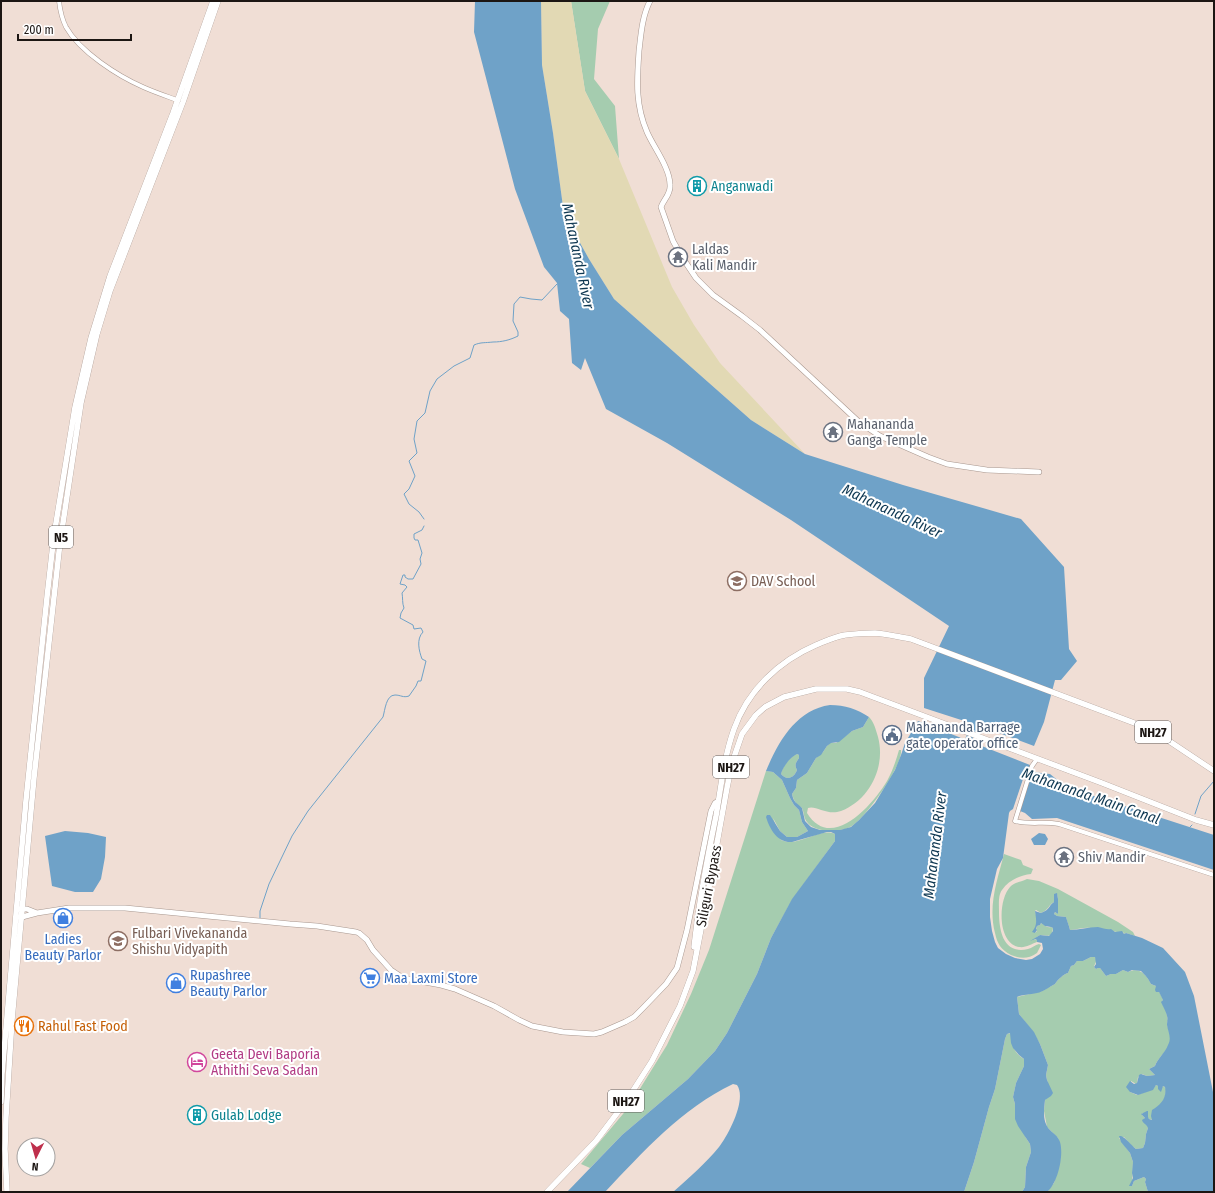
<svg xmlns="http://www.w3.org/2000/svg" width="1215" height="1193" font-family="'Fira Sans Condensed',sans-serif">
	<style>
		.green { fill: #a5ccaf }
		.sand { fill: #e2d9b4 }
		.water { fill: #6fa2c8; fill-rule: evenodd }
		.lines { fill: none; stroke-linecap: round; stroke-linejoin: round }
		.stream { stroke: #6fa2c8; stroke-width: 1 }
		.river { stroke: #6fa2c8; stroke-width: 7 }
		.minor-casing { stroke: #a8978f; stroke-width: 5 }
		.major-casing { stroke: #a8978f; stroke-width: 6 }
		.highway-casing { stroke: #a8978f; stroke-width: 6 }
		.minor { stroke: #fff; stroke-width: 4 }
		.major { stroke: #fff; stroke-width: 5 }
		.highway { stroke: #fff; stroke-width: 5.5 }
		.labels { text-anchor: middle; dominant-baseline: central; stroke-width: 4; stroke-linejoin: round; paint-order: stroke }
		.shield { fill: #fff; stroke: #605c5a; stroke-width: 1 }
		.shield-label { font-size: 13px; font-weight: bold; fill: #1c1613 }
		.culture-label { font-size: 14px; fill: #0d838f; stroke: #fff; text-anchor: start }
		.worship-label { font-size: 14px; fill: #5b616d; stroke: #fff; text-anchor: start }
		.education-label { font-size: 14px; fill: #785e54; stroke: #fff; text-anchor: start }
		.service-label { font-size: 14px; fill: #4e5e75; stroke: #fff; text-anchor: start }
		.street-label { font-size: 14px; fill: #1c1613; stroke: #fff }
		.shop-label { font-size: 14px; fill: #366cbe; stroke: #fff; text-anchor: start }
		.food-label { font-size: 14px; fill: #c56008; stroke: #fff; text-anchor: start }
		.hotel-label { font-size: 14px; fill: #b23c85; stroke: #fff; text-anchor: start }
		.water-label { font-size: 15px; font-style: italic; fill: #0f3852; stroke: #fff }
	</style>
	<rect width="100%" height="100%" fill="#f0ded5"/>
	<path class="green" d="M571,1H610L598,29L594,79L615,106L619,159L585,91Z
		M869,717C874,722 876,730 878,737C886,766 870,800 841,811C827,816 816,805 808,808L807,813C831,852 872,806 887,781C892,772 896,761 899,750H901C903,766 866,817 852,826C841,833 815,833 807,822C804,819 804,812 802,808C796,804 794,801 792,794L796,788L797,780L807,773L816,758L823,752L827,746L830,743H836L852,731L863,727Z
		M797,754L799,755V758C796,763 794,764 797,770C794,778 787,781 781,774C782,767 790,756 797,754Z
		M766,771L773,772L782,780L790,798L794,805L799,810L802,822L808,831L797,837H787L780,831L773,818L781,840C800,848 818,827 835,834V841L792,900L771,938L757,974L727,1033L715,1051L688,1079L622,1135L590,1168L581,1164L628,1108L667,1045L691,994L709,950Z
		M1004,854L1021,860L1023,865L1033,869L1031,874C1020,875 1008,881 1002,890C998,895 999,905 999,912C999,930 1003,955 1028,949C1032,948 1035,945 1039,944L1041,945L1037,953C1028,959 1021,959 1011,955C1001,950 997,943 995,933C988,906 997,881 1004,854Z
		M1027,879L1039,881L1058,889L1118,922L1133,932L1135,936L1126,933L1124,934L1123,932C1114,933 1102,928 1091,928C1083,927 1077,930 1070,930C1069,925 1067,922 1066,917L1057,916L1054,914L1055,912L1058,914V899L1057,894H1054V902C1048,905 1050,909 1041,913L1036,910L1035,911L1037,920L1035,933L1037,931L1036,930L1037,926L1040,925L1041,923C1045,925 1046,928 1051,927L1053,928C1052,939 1046,935 1040,935L1034,939L1037,940V942C1031,944 1026,948 1019,947C997,943 998,900 1010,887C1015,882 1021,882 1027,879Z
		M1091,957H1095C1098,962 1094,964 1094,967L1096,969L1098,968H1100L1106,976L1111,974H1116L1123,970L1128,972C1139,967 1146,974 1151,984L1156,986L1163,999C1161,1004 1164,1006 1166,1011C1167,1014 1167,1018 1168,1021L1167,1022C1167,1027 1170,1032 1171,1038C1172,1047 1157,1058 1155,1066L1149,1069L1155,1075L1147,1076L1142,1074L1138,1077L1137,1083L1136,1084L1131,1081L1130,1092L1137,1095L1153,1089L1156,1085L1158,1086V1089L1164,1086L1166,1089C1166,1093 1165,1098 1163,1102C1158,1109 1149,1109 1153,1120L1149,1119L1145,1113H1142V1115L1145,1118L1143,1121V1122L1148,1125V1128L1146,1134L1145,1143L1143,1148L1136,1149L1131,1145L1124,1137L1119,1138L1130,1153L1133,1162L1132,1186L1134,1181L1144,1177L1146,1179L1145,1182L1148,1192H1047L1054,1183L1060,1161L1061,1150L1058,1138L1047,1127L1044,1111L1045,1100L1047,1097L1048,1084L1046,1075L1048,1065L1040,1044L1033,1032L1019,1014L1017,997L1042,991L1055,984C1057,980 1064,974 1068,973L1071,966L1074,965L1077,961H1083Z
		M1011,1033C1013,1046 1012,1051 1024,1059V1066L1016,1083L1013,1097L1015,1104V1111L1026,1138L1030,1144L1031,1152L1026,1167L1025,1187L1022,1192H964L974,1162L989,1107L995,1089L1005,1039L1007,1034Z"/>
	<path class="sand" d="M541,1H571L585,91L619,159L672,287L694,325L720,363L805,454L751,420L614,299L589,259L564,214L553,133L542,65Z"/>
	<path class="water" d="M475,1H541L542,65L553,133L564,214L589,259L614,299L751,420L805,454L903,485L1021,519L1064,567L1069,649L1077,661L1061,680H1055L1044,722L1034,746L983,727L924,708V678L949,626L791,520L667,443L606,409L585,358L581,370L572,363L569,319L560,311L557,283L544,267L515,189L474,32Z
		M830,705C845,705 857,709 869,717L863,727L852,731L839,742L831,743L827,746L821,755L816,758L807,773L797,780L796,788L792,794C794,803 796,802 802,808L805,821L811,827L820,830H840L851,827L859,820L875,803L895,770L901,755L905,743L918,721L1030,765V768L1027,767L1013,809L1010,811L1009,813L1003,858L997,869L990,899V917L992,931L995,942L998,948L1006,954L1015,958L1026,960L1032,959L1040,954L1043,949L1042,943L1037,942V940L1035,939L1030,941L1040,935L1049,936L1053,931V928L1051,927L1045,926L1041,923L1040,925L1037,926L1036,929L1037,930L1035,933L1032,932C1038,925 1036,919 1035,911L1041,913C1051,909 1048,906 1054,902V894L1057,893L1058,899V914L1055,912L1054,914L1057,916L1066,917C1067,921 1069,925 1070,930C1079,930 1088,927 1098,927C1103,928 1107,930 1111,929L1115,932L1122,931L1124,934L1126,933L1142,938L1163,948L1185,972L1194,996L1214,1097V1192H1148L1145,1182L1146,1179L1144,1177L1134,1181L1132,1186H1129L1133,1178L1132,1173L1133,1162L1130,1153L1121,1142L1119,1136H1121C1126,1138 1131,1145 1136,1149L1143,1148L1145,1143L1146,1134L1148,1128C1147,1124 1143,1124 1142,1120L1145,1118L1141,1114L1147,1111H1148V1117L1149,1119L1152,1120L1151,1116L1152,1110C1161,1105 1167,1098 1165,1087L1163,1086L1161,1092L1158,1089V1086L1156,1085L1153,1090L1138,1095L1130,1092L1126,1087L1130,1081L1134,1084L1137,1083L1139,1075L1141,1074L1147,1076L1155,1075L1149,1069L1155,1066C1157,1059 1165,1053 1168,1045C1172,1038 1168,1032 1167,1025C1167,1021 1168,1020 1167,1016C1166,1011 1163,1007 1161,1002L1163,1000L1159,992H1156L1155,990L1156,986L1151,984C1148,978 1145,975 1141,971L1132,970L1128,972L1123,970L1116,974H1111L1106,976L1100,968H1098L1096,969L1094,967L1096,964L1095,957H1091L1083,961H1077L1074,965L1071,966L1068,973C1064,974 1057,980 1055,984C1049,987 1043,992 1037,993C1030,995 1023,994 1017,997L1019,1014L1034,1032L1040,1044L1048,1065L1046,1075L1047,1080L1053,1093L1051,1096L1045,1100C1044,1110 1042,1122 1050,1130C1054,1134 1058,1136 1060,1142C1064,1155 1058,1183 1047,1192H1022L1025,1187L1026,1167L1031,1152L1030,1144L1018,1126L1015,1119V1104L1013,1097L1016,1083L1024,1066V1059L1019,1055L1013,1048L1011,1043L1010,1033L1007,1034L1005,1039L995,1089L989,1107L974,1162L964,1192H673C689,1178 706,1163 719,1147C729,1134 747,1099 737,1085L733,1084C682,1108 643,1152 605,1192H567L622,1135L688,1079L715,1051L727,1033L757,974L771,938L792,899L835,841V834L831,832H827L792,842C778,843 770,830 766,817L767,815H770L780,831L787,837H797L808,831L802,822L799,810L794,805L790,798L782,780L773,772L766,771C778,742 796,710 830,705ZM797,754L799,755V758C796,763 794,764 797,770C794,778 787,781 781,774C783,767 790,757 797,754Z
		M1032,772L1050,774L1066,787L1214,835V870L1057,818L1032,819L1025,813L1020,811Z
		M65,831L88,833L106,837L105,857L101,879L93,892H75L52,886L45,836Z
		M1039,833L1045,834L1048,839L1045,845H1034L1031,839Z"/>
	<g class="lines">
		<path class="stream" d="M424,519L419,512L409,504L404,494L409,489L415,476L409,461L417,453L414,439L417,421L425,413L430,391L437,379L454,366L470,358L474,345C481,342 485,343 493,342C502,342 510,340 518,336V332L513,321L514,304L520,297L531,299L542,300L557,284
			M1195,814L1201,796L1214,781
			M1190,827L1192,825
			M260,918V911L269,884L292,836L308,811L383,717C385,710 386,695 395,695C401,695 403,698 409,696L416,686L418,681H421L426,661L422,659C419,651 416,639 423,632L421,628L414,629L413,625L400,618L401,613L404,608C402,603 403,598 402,593L407,587L405,585L400,584L403,575H405V577L408,579H413L421,564L420,559L422,553L418,540H415L414,538V534L422,530L424,526"/>
		<path class="river" d="M965,749L978,716"/>
		<g class="minor-casing">
			<path id="minor" d="M59,1C60,10 62,19 66,27C80,52 118,76 143,87C154,92 166,96 177,100
				M1037,759L1032,766L1015,821C1031,825 1043,821 1059,824L1214,875"/>
		</g>
		<g class="major-casing">
			<path id="major" d="M650,1C642,17 641,34 639,51C637,80 635,104 647,132C654,148 670,168 670,185C671,194 664,199 661,207L673,241L682,257L696,278L713,295L742,316L760,330L859,422L880,436L928,457L947,464L987,470L1039,472
				M19,909H27L37,913
				M19,917H22L37,913L69,908H125L290,924L317,926L356,932L359,933L367,940L373,950L391,970L403,978L441,985L455,989L494,1006L519,1020L532,1026L563,1032L594,1034L602,1032L625,1022L634,1017L643,1008L666,984L677,968L687,930L711,811L715,803L718,801"/>
		</g>
		<g class="highway-casing">
			<path id="highway" d="M694,947C699,903 707,859 716,816C721,787 724,757 734,729C748,690 779,661 816,645C826,641 834,637 845,635C854,634 865,633 875,633C887,634 899,637 911,639L1137,724L1160,735L1214,771
				M1,1102L2,1074L26,800L47,597L54,535L75,407L91,338L110,276L173,113L213,1
				M7,1192L5,1149L6,1117L12,1020L34,778L60,543L81,403L97,334L110,291L183,102L218,1
				M547,1192L596,1141L627,1100L652,1061L680,1006L693,971L708,893L727,788L732,763L742,734L756,715L765,707L784,697L816,689H847L860,692L1102,783L1196,820L1214,825"/>
		</g>
		<use href="#minor" class="minor"/>
		<use href="#major" class="major"/>
		<use href="#highway" class="highway"/>
	</g>
	<defs>
		<g id="building-ring" transform="scale(1)"><circle r="9.5" fill="#fff" stroke="#0f9aa8" stroke-width="1.5"/><path d="M-4-6H4V6H1V3H-1V6H-4ZM-2.5-4.3h1.7v1.8h-1.7ZM.8-4.3h1.7v1.8H.8ZM-2.5-1h1.7V.8h-1.7ZM.8-1h1.7V.8H.8Z" fill="#0f9aa8"/></g>
		<g id="temple-ring" transform="scale(1)"><circle r="9.5" fill="#fff" stroke="#6b7280" stroke-width="1.5"/><path d="M0-6L5-2H3V0L6.5 2.5H4V6H1.5V3h-3V6H-4V2.5H-6.5L-3 0V-2H-5Z" fill="#6b7280"/></g>
		<g id="school-ring" transform="scale(1)"><circle r="9.5" fill="#fff" stroke="#8d6e63" stroke-width="1.5"/><path d="M0-5L7-2L0 1L-7-2ZM-4 1L0 2.5L4 1V4Q0 6-4 4Z" fill="#8d6e63"/></g>
		<g id="civic-ring" transform="scale(1)"><circle r="9.5" fill="#fff" stroke="#5c6f8a" stroke-width="1.5"/><path d="M-.6-6.5H3V-4.5H.6V-3L4-1V1h2V6H-6V1h2V-1L-.6-3ZM-1.2 2.5V6h2.4V2.5Z" fill="#5c6f8a"/></g>
		<g id="shop-ring" transform="scale(1)"><circle r="9.5" fill="#fff" stroke="#3f7fe0" stroke-width="1.5"/><path d="M-5-2.5h2.3a2.7 3.5 0 0 1 5.4 0H5L5.5 6h-11ZM-1.5-2.5h3a1.5 2.3 0 0 0-3 0Z" fill="#3f7fe0"/></g>
		<g id="supermarket-ring" transform="scale(1)"><circle r="9.5" fill="#fff" stroke="#3f7fe0" stroke-width="1.5"/><path d="M-6-5.5h2.5l.6 2H6L4.5 2H-2.5L-4.4-4H-6ZM-1.5 3.2a1.3 1.3 0 1 0 .1 0ZM3 3.2a1.3 1.3 0 1 0 .1 0Z" fill="#3f7fe0"/></g>
		<g id="restaurant-ring" transform="scale(1)"><circle r="9.5" fill="#fff" stroke="#e8710a" stroke-width="1.5"/><path d="M-5-6h1v4h1v-4h1v4h1v-4h1v5L-1.5 .5V6h-2V.5L-5-1ZM5-6V6H3V1.5H1.5Q1.5-4 5-6Z" fill="#e8710a"/></g>
		<g id="hotel-ring" transform="scale(1)"><circle r="9.5" fill="#fff" stroke="#d1479c" stroke-width="1.5"/><path d="M-6-4.5h1.5V1H6V5H4.5V3h-9V5H-6ZM-4 0a1.8 1.8 0 1 1 3.6 0ZM.5 0V-2.5h3Q6-2.5 6 0Z" fill="#d1479c"/></g>
	</defs>
	<g fill-rule="evenodd">
		<use href="#building-ring" x="697" y="186"/>
		<use href="#temple-ring" x="678" y="257"/>
		<use href="#temple-ring" x="833" y="432"/>
		<use href="#school-ring" x="737" y="581"/>
		<use href="#civic-ring" x="892" y="735"/>
		<use href="#temple-ring" x="1064" y="857"/>
		<use href="#shop-ring" x="63" y="918"/>
		<use href="#school-ring" x="118" y="941"/>
		<use href="#supermarket-ring" x="370" y="978"/>
		<use href="#shop-ring" x="176" y="983"/>
		<use href="#restaurant-ring" x="24" y="1026"/>
		<use href="#hotel-ring" x="197" y="1062"/>
		<use href="#building-ring" x="197" y="1115"/>
	</g>
	<g class="labels">
		<g class="shield">
			<rect x="49" y="526" width="24" height="22" rx="3"/>
			<rect x="1135" y="721" width="36" height="22" rx="3"/>
			<rect x="713" y="756" width="36" height="22" rx="3"/>
			<rect x="608" y="1090" width="36" height="22" rx="3"/>
		</g>
		<g class="shield-label">
			<text x="61" y="537">N5</text>
			<text x="1153" y="732">NH27</text>
			<text x="731" y="767">NH27</text>
			<text x="626" y="1101">NH27</text>
		</g>
		<g class="culture-label">
			<text x="711" y="186">Anganwadi</text>
			<text x="211" y="1115">Gulab Lodge</text>
		</g>
		<g class="worship-label">
			<text x="692" y="249">Laldas<tspan x="692" dy="16">Kali Mandir</tspan></text>
			<text x="847" y="424">Mahananda<tspan x="847" dy="16">Ganga Temple</tspan></text>
			<text x="1078" y="857">Shiv Mandir</text>
		</g>
		<g class="education-label">
			<text x="751" y="581">DAV School</text>
			<text x="132" y="933">Fulbari Vivekananda<tspan x="132" dy="16">Shishu Vidyapith</tspan></text>
		</g>
		<g class="service-label">
			<text x="906" y="727">Mahananda Barrage<tspan x="906" dy="16">gate operator office</tspan></text>
		</g>
		<g class="street-label">
			<text transform="translate(709 886) rotate(-79)">Siliguri Bypass</text>
		</g>
		<g class="shop-label">
			<text x="63" y="939" text-anchor="middle">Ladies<tspan x="63" dy="16">Beauty Parlor</tspan></text>
			<text x="190" y="975">Rupashree<tspan x="190" dy="16">Beauty Parlor</tspan></text>
			<text x="384" y="978">Maa Laxmi Store</text>
		</g>
		<g class="food-label">
			<text x="38" y="1026">Rahul Fast Food</text>
		</g>
		<g class="hotel-label">
			<text x="211" y="1054">Geeta Devi Baporia<tspan x="211" dy="16">Athithi Seva Sadan</tspan></text>
		</g>
		<g class="water-label">
			<text transform="translate(578 256) rotate(78)">Mahananda River</text>
			<text transform="translate(892 511) rotate(25)">Mahananda River</text>
			<text transform="translate(1091 796) rotate(19)">Mahananda Main Canal</text>
			<text transform="translate(935 845) rotate(-83)">Mahananda River</text>
		</g>
	</g>
	<rect width="1215" height="1193" fill="none" stroke="#1c1613" stroke-width="4"/>
	<g transform="translate(36 1157) rotate(185)"><circle r="19" fill="#ffffff" stroke="#a4a2a1"/>
	<path d="M0-3L7 15L0 10L-7 15Z" fill="#bf2f4c"/>
	<text y="-6" font-size="11" font-weight="bold" text-anchor="middle" fill="#1c1613">N</text>
	</g>
	<path d="M18 34v6h113v-6" fill="none" stroke="#1c1613" stroke-width="2"/>
	<text x="24" y="34" font-size="12" fill="#1c1613" stroke="#ffffff" stroke-width="3" paint-order="stroke">200 m</text>
</svg>
